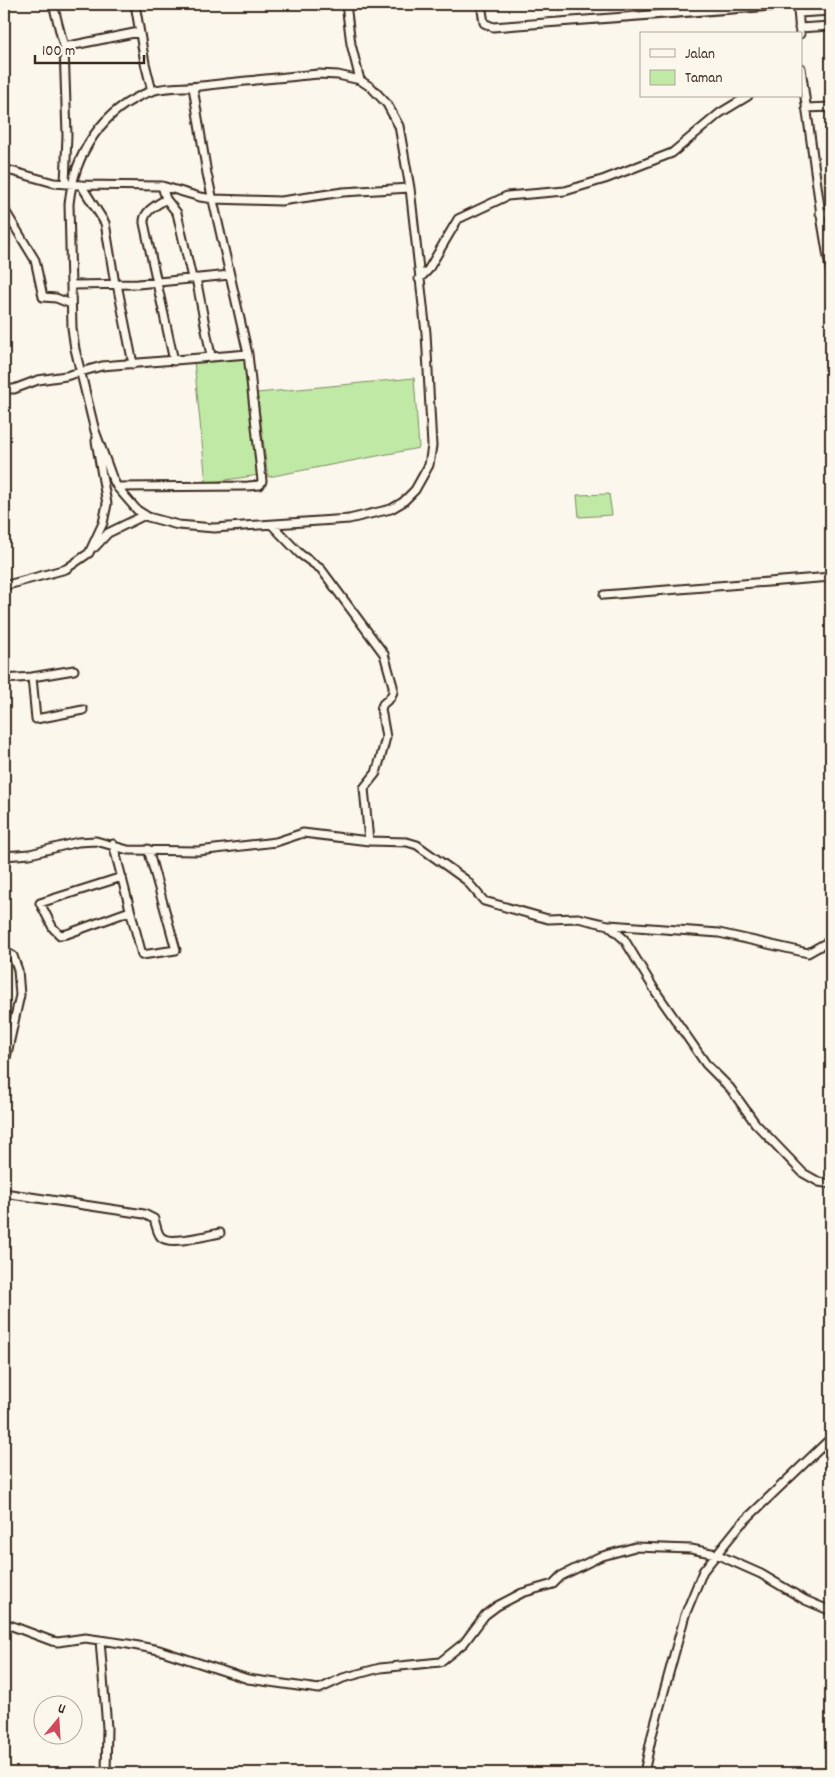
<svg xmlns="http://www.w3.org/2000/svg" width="835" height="1777" font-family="Dekko,sans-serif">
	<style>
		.green { fill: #c0e9a5; stroke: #7e8a62 }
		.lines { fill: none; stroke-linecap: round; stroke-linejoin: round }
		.minor-casing { stroke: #3b2a1e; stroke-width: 11 }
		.minor { stroke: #fbf7ec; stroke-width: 7 }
	</style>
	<rect width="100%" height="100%" fill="#fbf7ec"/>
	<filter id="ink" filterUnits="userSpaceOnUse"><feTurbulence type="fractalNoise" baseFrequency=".02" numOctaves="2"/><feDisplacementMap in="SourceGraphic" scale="10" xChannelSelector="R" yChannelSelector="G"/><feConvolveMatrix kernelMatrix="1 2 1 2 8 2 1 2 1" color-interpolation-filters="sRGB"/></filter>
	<g filter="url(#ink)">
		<path class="green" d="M245,357L259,475L206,483L194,361Z
			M414,378L419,448L268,477L257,393Z
			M609,494L612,515L579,517L577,495Z"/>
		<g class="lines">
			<g class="minor-casing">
				<path id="minor" d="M53,4L64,47L67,135L65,184
					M135,4L145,63L152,91
					M346,4L351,44L360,80
					M481,4L484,23L493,27L798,4
					M798,9L800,34
					M799,13L831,11
					M799,28L831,26
					M64,47L139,32
					M801,68L822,222L831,275
					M318,74L338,75L360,80L372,88L387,104L399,126L410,188L426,333L432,446L429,465L415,490L403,502L391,509L349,519L214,528L178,525L148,517L137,510L117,487L112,477L95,431L75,349L72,328L69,204C74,155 102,108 152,91C167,86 185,88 201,86C240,81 279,78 318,74Z
					M806,108L831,107
					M4,169L54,183L81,185L162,186L200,197L214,199L281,201L343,192L410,188
					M81,185L105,223L115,284
					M162,186L166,199C157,205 143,211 144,223L174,361
					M166,199L177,213L192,278
					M4,209L35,260L43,297L56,298L71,304
					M820,213H831
					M196,278L211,356
					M419,279L428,270L458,219L507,196L565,191L605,179L672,153L720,113L748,96
					M117,284L133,364
					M71,285L138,284L230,275
					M4,389H14L38,380L66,376L102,366L248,354
					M117,487L248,486L260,485L262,481L248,354L207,174L193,87
					M272,525L300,554L321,569L384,654L393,686V692L390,698L383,704L381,709L386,737L382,753L376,773L364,788L369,841
					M95,547L108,533L145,515
					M4,586L66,569L89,553L103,523L107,504L96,441
					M604,595L831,577
					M32,677L36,719L83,710
					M4,679L32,677L74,670
					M113,844L142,955L176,950L148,849
					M4,856L30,854L78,842L96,841L128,850L198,851L276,842L303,833L369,841L407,842L417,845L466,880L484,901L548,919L578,918L608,925L624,939L656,992L706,1064L730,1088L755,1123L803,1173L819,1182L831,1184
					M122,877L40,903L53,928L60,935L67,934L130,911
					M609,925L719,933L808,953L831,940
					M4,951L13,956L18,970L20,995L4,1067
					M4,1193L144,1214L154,1219C156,1224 157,1233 161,1237C170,1246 208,1235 220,1233
					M4,1623L52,1641L58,1642L85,1638L128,1644L159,1650L248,1679L319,1689L343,1678L380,1668L440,1662L464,1643L485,1615L497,1606L522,1593L553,1584L561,1576L599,1557L635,1547L691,1549L716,1554L761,1574L805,1600L831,1611
					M100,1640L107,1728L106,1773
					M644,1773L652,1735L685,1615L703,1571L740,1525L831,1438"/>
			</g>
			<use href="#minor" class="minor"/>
		</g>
	</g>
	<rect width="835" height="1777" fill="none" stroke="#fbf7ec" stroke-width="20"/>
	<rect x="10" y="10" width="815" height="1757" fill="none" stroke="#3b2a1e" stroke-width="2" filter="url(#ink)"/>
	<rect x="640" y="32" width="162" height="65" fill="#fbf7ec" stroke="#aea59a"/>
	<rect x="650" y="49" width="25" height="8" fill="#fbf7ec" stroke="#aea59a"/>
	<text x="685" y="58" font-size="15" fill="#3b2a1e">Jalan</text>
	<rect x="650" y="70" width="25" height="15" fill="#c0e9a5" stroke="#aea59a"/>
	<text x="685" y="82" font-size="15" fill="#3b2a1e">Taman</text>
	<g transform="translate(58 1720) rotate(18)"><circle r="24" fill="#fbf7ec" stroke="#aea59a"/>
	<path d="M0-4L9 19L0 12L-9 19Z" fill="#d1495b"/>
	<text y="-8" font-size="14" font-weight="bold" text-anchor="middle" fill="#3b2a1e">U</text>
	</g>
	<path d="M35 55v8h109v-8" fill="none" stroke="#3b2a1e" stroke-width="2.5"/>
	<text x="42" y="55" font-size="15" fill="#3b2a1e" stroke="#fbf7ec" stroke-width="4" paint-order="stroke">100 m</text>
</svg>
